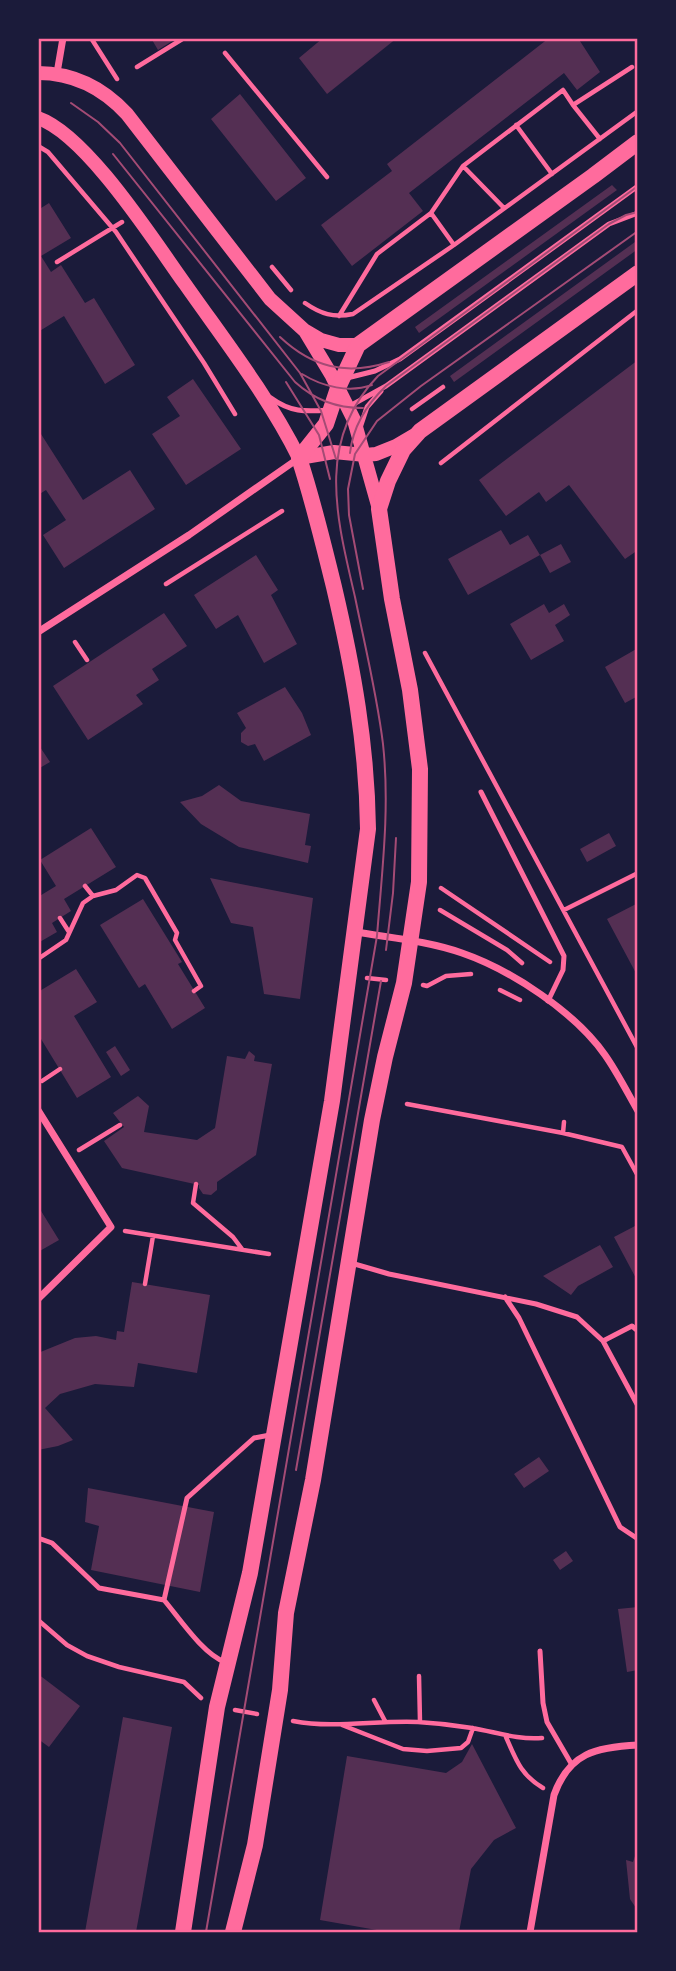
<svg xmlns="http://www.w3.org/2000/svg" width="676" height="1971" font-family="Spectral,serif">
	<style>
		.building { fill: #542f53 }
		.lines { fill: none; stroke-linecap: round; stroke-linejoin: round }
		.path { stroke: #ff6b9d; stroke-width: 4.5 }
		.service { stroke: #ff6b9d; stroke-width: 5 }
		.minor { stroke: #ff6b9d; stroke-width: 7 }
		.secondary { stroke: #ff6b9d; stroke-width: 14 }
		.primary { stroke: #ff6b9d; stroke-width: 16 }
		.tram { stroke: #a44b75; stroke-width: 2 }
		.neatline { fill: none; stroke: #ff6b9d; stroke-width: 2.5 }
	</style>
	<rect width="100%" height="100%" fill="#1b1b3a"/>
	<path class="building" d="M151,38H177L158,50Z
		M323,38H397L327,94L299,58Z
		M549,38H578L600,72L577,90L564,73L409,193L423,211L352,266L321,225L392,171L387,164Z
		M240,94L306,178L276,201L211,119Z
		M612,185L617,190L419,333L415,327Z
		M49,203L71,238L41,256L51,272L61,265L85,303L94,298L135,365L105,384L64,316L38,332V210Z
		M635,242L638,249L454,382L450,376Z
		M638,360V550L625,559L569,485L546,502L539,492L506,516L479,480Z
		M193,379L241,449L186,485L152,434L180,416L167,397Z
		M41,434L83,500L130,470L155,509L64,568L43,535L66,520L46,490L38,495V435Z
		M501,530L510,545L528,535L540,555L468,595L448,559Z
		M561,544L571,562L550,573L540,555Z
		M256,555L278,590L271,595L297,644L264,663L238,615L216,629L194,595Z
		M544,604L549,613L564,604L570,615L555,625L564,641L531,660L510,624Z
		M164,613L187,646L152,669L159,680L136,695L143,704L88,740L53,686Z
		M638,648V696L625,703L605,667Z
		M285,687L302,713L311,735L264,761L255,744L248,746L241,742V733L246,728L237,713Z
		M38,744L50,762L38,769Z
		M219,785L241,801L310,814L305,845L311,846L308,863L239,847L201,824L180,802L202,796Z
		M91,828L116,867L64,899L71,911L52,923L57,932L38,943V897L56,886L40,860Z
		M609,833L616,846L587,862L580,849Z
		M210,878L313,898L300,999L264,994L253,927L231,923Z
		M143,899L182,962L178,964L205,1008L172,1029L145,984L139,988L100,925Z
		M638,903V977L607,919Z
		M76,969L97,1002L74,1016L111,1077L77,1098L38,1034V992Z
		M115,1046L130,1070L121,1076L106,1052Z
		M249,1051L255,1056L254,1061L272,1064L256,1155L217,1182V1190L211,1195L203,1194L199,1188V1185L122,1168L104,1141L124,1127L113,1113L138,1096L149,1106L144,1132L197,1140L215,1128L227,1056L245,1059Z
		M38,1206L59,1240L38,1252Z
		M635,1226L638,1231V1282L614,1237Z
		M600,1245L613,1267L578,1286L571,1295L543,1276Z
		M132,1282L210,1295L197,1373L138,1363L134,1387L95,1384L60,1394L45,1408L73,1440L58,1446L38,1450V1353L75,1338L96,1336L116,1340L117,1331L124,1332Z
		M539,1457L549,1471L524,1488L514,1474Z
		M88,1488L214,1512L200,1592L91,1570L99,1526L85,1522Z
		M566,1551L573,1561L560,1570L553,1560Z
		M638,1607V1670L627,1672L618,1609Z
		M38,1674L80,1706L49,1747L38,1739Z
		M123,1717L172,1727L141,1905L136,1932H85Z
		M472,1744L516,1828L494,1840L471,1869L459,1932H388L320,1920L347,1756L446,1773L462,1762Z
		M637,1850H638V1911L630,1899L626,1860L633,1862Z"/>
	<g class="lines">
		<path class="path" d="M91,38L117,79
			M225,53L327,177
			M137,67L184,38
			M573,105L600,139
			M516,125L552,174
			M38,146L48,152L116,232L204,363L235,414
			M463,166L504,208
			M431,213L454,245
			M57,262L122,222
			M272,267L291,290
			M305,303C321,314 333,318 353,314L454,245L638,111
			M339,316L377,254L431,213L463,166L563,90L573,105L632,67
			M412,409L443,387
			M441,463L638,310
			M166,584L282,511
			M75,642L87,660
			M425,653L638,1049
			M85,886L93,896
			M441,888L550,962
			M440,910L507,950L522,963
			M564,910L638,873
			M60,918L69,932
			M38,959L66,940L83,903L93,896L116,890L137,875L145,878L177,933L175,940L201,986L194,991
			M367,978L386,980
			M423,985L427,986L446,976L471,974
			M500,990L520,1000
			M42,1081L60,1069
			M407,1104L563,1133L622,1147L638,1176
			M563,1133L564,1122
			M79,1150L120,1125
			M196,1184L193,1203L233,1237L242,1249
			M125,1231L269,1254
			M145,1284L153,1236
			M38,1620L67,1645L87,1656L119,1667L184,1682L201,1698
			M419,1676L420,1722
			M374,1700L385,1721
			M235,1710L257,1714
			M293,1721C335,1729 376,1720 418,1722C436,1723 454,1725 472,1728C496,1732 517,1740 542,1738
			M342,1725L403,1749L427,1751L461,1748L468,1742L473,1728
			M506,1737C516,1760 521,1775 543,1788"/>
		<path class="service" d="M347,378L375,371L400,359L638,186
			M271,398C290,412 305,412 328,410
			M348,407L386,386L609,224L638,213
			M360,428L367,407L381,391
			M481,792L564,956L563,970L548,1001
			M351,1263L389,1274L536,1304L577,1317L603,1341L638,1406
			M505,1297L519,1318L620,1527L638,1539
			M603,1341L632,1326L638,1331
			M38,1538L52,1543L99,1588L164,1600
			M540,1651L543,1703L547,1722L572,1765
			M225,1662C203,1654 180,1619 164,1600L187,1498L254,1438L270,1435"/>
		<path class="minor" d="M57,73L63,38
			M38,632L189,535L299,458
			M356,932C391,938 428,941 462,953C511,970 575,1012 605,1055C617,1072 627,1092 638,1111
			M38,1110L111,1227L38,1299
			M530,1932L554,1795C569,1753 596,1747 638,1745"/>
		<path class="secondary" d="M38,73C74,73 103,88 127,114L270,299L304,330L321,340L339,345H358
			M38,118C87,135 154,241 185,284C225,341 268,396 299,458L334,452L365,455L376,454L396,446L413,436
			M305,331L332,376L354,420L379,509"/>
		<path class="primary" d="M183,1932L217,1707L250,1573L332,1101L368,829C367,745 353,668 334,587C323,543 313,500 299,458L326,424L338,388L358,345L593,176L638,142
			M233,1932L255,1845L280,1690L286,1613L313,1480L372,1120L385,1057L404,983L419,882L420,769L410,690L392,599L379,509L388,481L403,450L420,431L638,273"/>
		<path class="tram" d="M71,103L98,122L120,143L300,373L321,411L336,459
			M113,154L295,382C315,400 336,408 363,408
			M280,337C312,367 346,376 389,362
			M302,374C323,387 349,393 372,385
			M286,382L319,435L330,479
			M350,453C353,426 367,404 386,386L609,224L626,215L638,212
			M363,589L349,515L348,489L355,454L377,421L421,386L638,231
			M386,950L393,893L396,838
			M296,1470L381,981
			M206,1932L377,936C382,871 390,809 383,744C377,695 365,646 355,597C337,519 315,441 378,376L638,186"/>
	</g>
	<rect width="676" height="1971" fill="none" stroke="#1b1b3a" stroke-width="80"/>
	<rect x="40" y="40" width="596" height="1891" class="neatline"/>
</svg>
